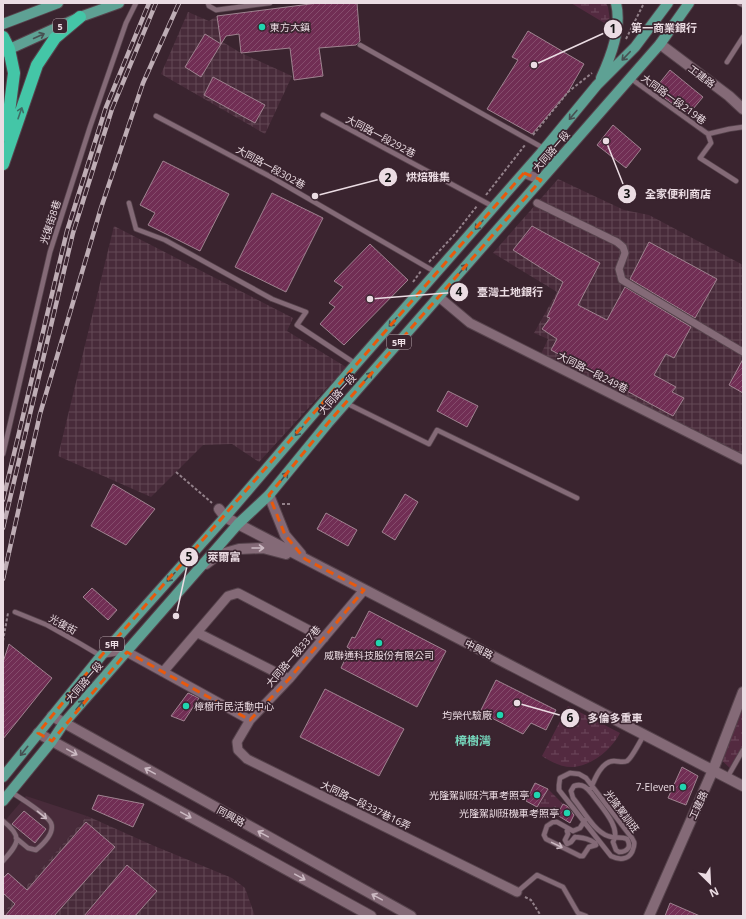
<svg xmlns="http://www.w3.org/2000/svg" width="746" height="919" font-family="'Open Sans','Noto Sans TC',sans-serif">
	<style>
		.built { fill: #482b3a }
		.industrial { fill: url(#industrial-grid) }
		.wetland { fill: url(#wetland-marsh) }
		.building { fill: url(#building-hatch); stroke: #9f8390 }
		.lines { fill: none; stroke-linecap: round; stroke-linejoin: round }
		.service-casing { stroke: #56434c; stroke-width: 6 }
		.pedestrian-casing { stroke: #56434c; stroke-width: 9 }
		.minor-casing { stroke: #56434c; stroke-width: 11 }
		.tertiary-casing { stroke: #56434c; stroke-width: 12 }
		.primary-casing { stroke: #56434c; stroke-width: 12 }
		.motorway-casing { stroke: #56434c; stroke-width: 14 }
		.path { stroke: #93818a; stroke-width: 2; stroke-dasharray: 3 2; stroke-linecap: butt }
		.service { stroke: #846a77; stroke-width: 4.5 }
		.pedestrian { stroke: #846a77; stroke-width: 7 }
		.minor { stroke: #846a77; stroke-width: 9 }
		.tertiary { stroke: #846a77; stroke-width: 10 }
		.primary { stroke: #5ea194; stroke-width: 10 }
		.motorway { stroke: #44c6a7; stroke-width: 12 }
		.rail-casing { stroke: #beadb5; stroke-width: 4.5 }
		.rail { stroke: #3a242f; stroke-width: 3; stroke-dasharray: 9; stroke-linecap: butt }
		.oneway { stroke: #475052 }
		.oneway2 { stroke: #3e6d65 }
		.oneway3 { stroke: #ccbac3 }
		.marked { fill: none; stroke: #e8590c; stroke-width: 3; stroke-dasharray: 8 5; stroke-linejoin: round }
		.poi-dot { fill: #20d5b0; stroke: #3a242f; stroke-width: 1.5 }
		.labels { text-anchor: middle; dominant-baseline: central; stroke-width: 3.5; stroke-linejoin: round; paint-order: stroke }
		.shield { fill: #3a242f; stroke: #b6a5ad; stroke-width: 1 }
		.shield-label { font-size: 9px; font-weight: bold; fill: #ebdce3 }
		.poi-label { font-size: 10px; fill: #ebdce3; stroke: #3a242f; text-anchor: end }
		.street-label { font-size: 10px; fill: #ebdce3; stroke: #3a242f }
		.quarter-label { font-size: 12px; font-weight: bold; fill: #75d5bb; stroke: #3a242f }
		.leader { fill: none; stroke: #ebdce3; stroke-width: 1.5 }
		.callout-dot { fill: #ebdce3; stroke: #3a242f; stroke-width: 1.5 }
		.mark-label { font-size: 12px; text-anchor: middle; font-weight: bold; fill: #111 }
		.callout-label { font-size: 11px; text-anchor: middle; font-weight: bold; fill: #ebdce3; stroke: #3a242f; stroke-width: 3.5; stroke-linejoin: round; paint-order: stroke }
	</style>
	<defs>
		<pattern id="industrial-grid" width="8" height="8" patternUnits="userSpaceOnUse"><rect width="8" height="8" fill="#482b3a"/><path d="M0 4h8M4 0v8" fill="none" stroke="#634956"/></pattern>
		<pattern id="wetland-marsh" width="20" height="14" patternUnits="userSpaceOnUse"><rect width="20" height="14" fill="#532a40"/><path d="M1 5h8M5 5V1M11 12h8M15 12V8" fill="none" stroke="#6c485b"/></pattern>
		<pattern id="building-hatch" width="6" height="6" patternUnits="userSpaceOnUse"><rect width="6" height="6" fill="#712e54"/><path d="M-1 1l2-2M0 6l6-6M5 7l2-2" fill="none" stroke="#854c6c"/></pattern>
	</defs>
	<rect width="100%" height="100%" fill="#3a242f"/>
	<path class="built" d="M26,796L87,816L3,913V823Z"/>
	<path class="industrial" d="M188,12L209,21L217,16L221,41L241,53L292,76L265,134L161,74Z
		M558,179L624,210L649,215L743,265V456L541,354L548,339L534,333L557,292L493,253Z
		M114,226L293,318L287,331L346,367L259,462L232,444L203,445L151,497L58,456Z
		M87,816L152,845L232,878L245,888L255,916H3V913Z"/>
	<path class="wetland" d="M571,3H606L608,7L611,27Z
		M743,692V750L732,770L718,757Z
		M568,706L620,733C612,749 593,765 574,767C563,768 551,762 542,756Z
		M548,789L563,804L557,815L537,807Z"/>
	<path class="building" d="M318,3H357L360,41L356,45L319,48L323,76L294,80L290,48L241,53L239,34L226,36L221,44L217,16Z
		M528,31L584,64L568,92L532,134L487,109L518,60L512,57Z
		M205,34L221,44L201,77L185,67Z
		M670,70L703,97L688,115L654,90Z
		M213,77L265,105L255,123L204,95Z
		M613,125L641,149L626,168L597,145Z
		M163,161L229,194L200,251L148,225L155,213L140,205Z
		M272,193L323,218L286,292L235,267Z
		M532,226L600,263L578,305L607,320L625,287L691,327L674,358L666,354L654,375L676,387L672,392L684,398L673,416L551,350L557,339L542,329L550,318L547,317L563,282L513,250Z
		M649,242L717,279L695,318L630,279Z
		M370,244L408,280L344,345L320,324L335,307L329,303L343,287L334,281Z
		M743,359V393L729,385Z
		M448,391L478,406L467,427L437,411Z
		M113,484L155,509L126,545L91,526Z
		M405,494L418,502L395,540L382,532Z
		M326,513L357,530L348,546L317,529Z
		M92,588L117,610L108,620L83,597Z
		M369,611L446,651L417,707L341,668L350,649L347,647L352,637L355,638Z
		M9,644L52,678L3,739V662Z
		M496,680L556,710L546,730L531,723L523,734L480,712Z
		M325,689L404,729L379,776L300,737Z
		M188,693L199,698L184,721L171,716Z
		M682,767L698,776L686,805L668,798Z
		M535,783L548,789L537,807L526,801Z
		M98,795L144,804L133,827L92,809Z
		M563,804L567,806L574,815L570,823L557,815Z
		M24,811L46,829L35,843L12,824Z
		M86,822L115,847L54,916H5L15,904L3,893V878L8,873L27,890Z
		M127,865L157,891L135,916H84Z
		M670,903L700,916H665Z"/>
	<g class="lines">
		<g class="service-casing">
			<path id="service" d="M208,3L209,6L216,10L270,3
				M739,3L743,5
				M360,45L545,149L560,158
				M727,62L743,37
				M630,78L708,134
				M323,115L494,207
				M156,116L271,177L437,273
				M736,181L700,158L711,143L708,134L729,129L743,127
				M129,203L136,229L165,240L272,299L306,312L297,325L356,364
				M346,403L429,444L437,430L577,498
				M3,454L50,252L90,127L126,23L136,3
				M15,612L47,625L79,643L101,656L124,652
				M570,773L579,774L586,778L628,833C630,835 633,839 634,842C635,845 633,849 632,852C628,860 619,860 611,856L559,790V785L560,778Z
				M727,778L743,750
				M591,788C595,778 602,761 614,761C619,761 622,763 627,761C632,758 640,741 644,735
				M11,792C19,797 47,815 51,823C55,833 42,845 36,850L28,848L16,838
				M592,794C587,788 583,783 574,786L571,791L573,798C583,810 594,831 608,836C615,839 621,836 627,839C632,847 627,852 619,852L616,850L613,842C622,828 601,807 592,794
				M3,821C24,837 18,844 3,861
				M567,831L568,834L565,840L567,844L571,842L575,837C583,838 588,838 595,843L596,845L589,847L583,856H580L546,839L544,835L547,826L553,822H557L573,831L580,828L585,820
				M517,892L537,875L563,887L578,913L586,916"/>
		</g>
		<g class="pedestrian-casing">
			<path id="pedestrian" d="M537,203L617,242L623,247L625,253L619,269L622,280L743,352"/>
		</g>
		<g class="minor-casing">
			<path id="minor" d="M524,173L541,180
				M439,297L470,323L743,460
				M198,633L289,679
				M127,652L250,720L289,679L364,590
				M163,672L228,596L238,593L324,638
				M250,720L237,742L238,750L247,759L517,892"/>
		</g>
		<g class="tertiary-casing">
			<path id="tertiary" d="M660,44L729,96L743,109
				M269,495L285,535L301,554
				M219,509L225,517L238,524L743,786
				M206,564L218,555L239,549L263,548L286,554
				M52,716L411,916
				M38,733L52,741L371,916
				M649,916L713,770L743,692"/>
		</g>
		<g class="primary-casing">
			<path id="primary" d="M3,24L58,3
				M3,52L80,17L119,3
				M601,78C611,56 622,28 616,3
				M3,777L101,656L225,517L356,364L541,153L597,85L635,47L668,3
				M3,801L52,741L64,723L238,524L269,495L328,423L660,44L689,3"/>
		</g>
		<g class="motorway-casing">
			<path id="motorway" d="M3,37L9,49L14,73L6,136
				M3,164L37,65L55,38L80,17"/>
		</g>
		<path class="path" d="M626,39L644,3
			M533,135L568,92L592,73
			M486,195L525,145
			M429,262L455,234L477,206
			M413,282L421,271
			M176,472L212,503
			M282,504H291
			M3,641L8,613
			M525,897L531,900L541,916"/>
		<use href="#service" class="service"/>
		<use href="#pedestrian" class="pedestrian"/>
		<use href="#minor" class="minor"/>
		<use href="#tertiary" class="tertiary"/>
		<use href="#primary" class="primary"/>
		<use href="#motorway" class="motorway"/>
		<g class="rail-casing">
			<path id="rail" d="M3,500L67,231L106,107L149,3
				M3,528L73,233L112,109L156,3
				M3,579L40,414L101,208L143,83L179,3"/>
		</g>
		<use href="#rail" class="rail"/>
	</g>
	<defs><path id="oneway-shaft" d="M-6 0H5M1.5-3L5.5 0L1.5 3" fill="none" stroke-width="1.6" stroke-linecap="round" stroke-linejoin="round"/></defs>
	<g class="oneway">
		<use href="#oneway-shaft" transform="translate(39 36) rotate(-24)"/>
		<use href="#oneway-shaft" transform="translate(626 56) rotate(134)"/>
		<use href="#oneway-shaft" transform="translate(573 115) rotate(130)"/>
		<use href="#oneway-shaft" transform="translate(479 225) rotate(131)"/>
		<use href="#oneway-shaft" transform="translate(463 269) rotate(-49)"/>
		<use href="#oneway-shaft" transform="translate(393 322) rotate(132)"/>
		<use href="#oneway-shaft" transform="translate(368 377) rotate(-49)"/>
		<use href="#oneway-shaft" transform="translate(299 431) rotate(130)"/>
		<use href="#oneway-shaft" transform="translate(284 477) rotate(-51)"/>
		<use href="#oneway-shaft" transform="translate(171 577) rotate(132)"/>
		<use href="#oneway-shaft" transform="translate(80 705) rotate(-49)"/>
		<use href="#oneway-shaft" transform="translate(24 751) rotate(129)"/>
	</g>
	<use class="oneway2" href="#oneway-shaft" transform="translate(20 113) rotate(-71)"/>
	<g class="oneway3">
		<use href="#oneway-shaft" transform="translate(258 548)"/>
		<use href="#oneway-shaft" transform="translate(72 752) rotate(29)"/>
		<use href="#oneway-shaft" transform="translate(150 771) rotate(-151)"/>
		<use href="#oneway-shaft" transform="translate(42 815) rotate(39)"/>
		<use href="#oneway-shaft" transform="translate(186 815) rotate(29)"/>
		<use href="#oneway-shaft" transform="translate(263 834) rotate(-151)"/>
		<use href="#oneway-shaft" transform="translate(557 845) rotate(26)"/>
		<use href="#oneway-shaft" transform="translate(300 877) rotate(29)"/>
		<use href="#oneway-shaft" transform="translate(377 897) rotate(-151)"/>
	</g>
	<path class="marked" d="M524,173L541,180L328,423L269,495L285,535L305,559L364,590L289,679L250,720L127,652L52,741L38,733L101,656Z"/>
	<g class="poi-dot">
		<circle cx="262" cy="27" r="4"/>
		<circle cx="379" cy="643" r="4"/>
		<circle cx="186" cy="706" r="4"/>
		<circle cx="500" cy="715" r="4"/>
		<circle cx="683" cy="787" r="4"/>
		<circle cx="537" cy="795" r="4"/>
		<circle cx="567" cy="813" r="4"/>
	</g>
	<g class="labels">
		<g class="shield">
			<rect x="53" y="19" width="14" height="14" rx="3"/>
			<rect x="387" y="335" width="24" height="14" rx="3"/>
			<rect x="100" y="637" width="24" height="14" rx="3"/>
		</g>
		<g class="shield-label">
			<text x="60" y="26">5</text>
			<text x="399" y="342">5甲</text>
			<text x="112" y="644">5甲</text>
		</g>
		<g class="poi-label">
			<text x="270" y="27" text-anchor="start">東方大鎮</text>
			<text x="379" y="655" text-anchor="middle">威聯通科技股份有限公司</text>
			<text x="194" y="706" text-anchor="start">樟樹市民活動中心</text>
			<text x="492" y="715">均榮代驗廠</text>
			<text x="675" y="787">7-Eleven</text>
			<text x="529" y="795">光隆駕訓班汽車考照亭</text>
			<text x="559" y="813">光隆駕訓班機車考照亭</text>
		</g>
		<g class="street-label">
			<text transform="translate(702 76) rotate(37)">工建路</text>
			<text transform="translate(674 99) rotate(36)">大同路一段219巷</text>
			<text transform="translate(381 136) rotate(28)">大同路一段292巷</text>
			<text transform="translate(551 151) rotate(-49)">大同路一段</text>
			<text transform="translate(271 167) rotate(29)">大同路一段302巷</text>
			<text transform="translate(50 222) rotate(-72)">光復街8巷</text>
			<text transform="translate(593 372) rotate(27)">大同路一段249巷</text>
			<text transform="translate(337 394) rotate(-48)">大同路一段</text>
			<text transform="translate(63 624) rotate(28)">光復街</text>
			<text transform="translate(479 649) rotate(27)">中興路</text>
			<text transform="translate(293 656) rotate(-49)">大同路一段337巷</text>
			<text transform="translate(84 682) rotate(-49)">大同路一段</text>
			<text transform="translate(366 805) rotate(26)">大同路一段337巷16弄</text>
			<text transform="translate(698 805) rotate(-66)">工建路</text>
			<text transform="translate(622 811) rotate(53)">光隆駕訓班</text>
			<text transform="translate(231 816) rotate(29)">同興路</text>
		</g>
		<g class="quarter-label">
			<text x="473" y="740">樟樹灣</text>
		</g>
	</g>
	<path class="leader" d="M534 65L613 29M315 196L388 177M606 141L627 194M370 299L459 292M176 616L189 557M517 703L570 718"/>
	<g class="callout-dot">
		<circle cx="534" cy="65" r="4"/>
		<circle cx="315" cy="196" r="4"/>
		<circle cx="606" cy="141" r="4"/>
		<circle cx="370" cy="299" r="4"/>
		<circle cx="176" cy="616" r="4"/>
		<circle cx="517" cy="703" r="4"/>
		<circle cx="613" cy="29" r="10"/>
		<circle cx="388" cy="177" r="10"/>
		<circle cx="627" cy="194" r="10"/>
		<circle cx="459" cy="292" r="10"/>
		<circle cx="189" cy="557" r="10"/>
		<circle cx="570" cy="718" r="10"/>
	</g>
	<g class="mark-label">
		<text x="613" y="33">1</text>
		<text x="388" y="182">2</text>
		<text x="627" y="198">3</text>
		<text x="459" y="296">4</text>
		<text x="189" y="561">5</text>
		<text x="570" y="722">6</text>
	</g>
	<g class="callout-label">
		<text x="664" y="32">第一商業銀行</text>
		<text x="428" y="181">烘焙雅集</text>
		<text x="678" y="198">全家便利商店</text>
		<text x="510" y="296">臺灣土地銀行</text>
		<text x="224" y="561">萊爾富</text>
		<text x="615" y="722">多倫多重車</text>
	</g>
	<rect width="746" height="919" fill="none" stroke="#ebdce3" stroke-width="8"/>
	<g transform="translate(710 883) rotate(156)" stroke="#3a242f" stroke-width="3" paint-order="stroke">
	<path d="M0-3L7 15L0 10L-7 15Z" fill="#ebdce3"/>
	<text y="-6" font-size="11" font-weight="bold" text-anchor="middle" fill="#ebdce3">N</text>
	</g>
</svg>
